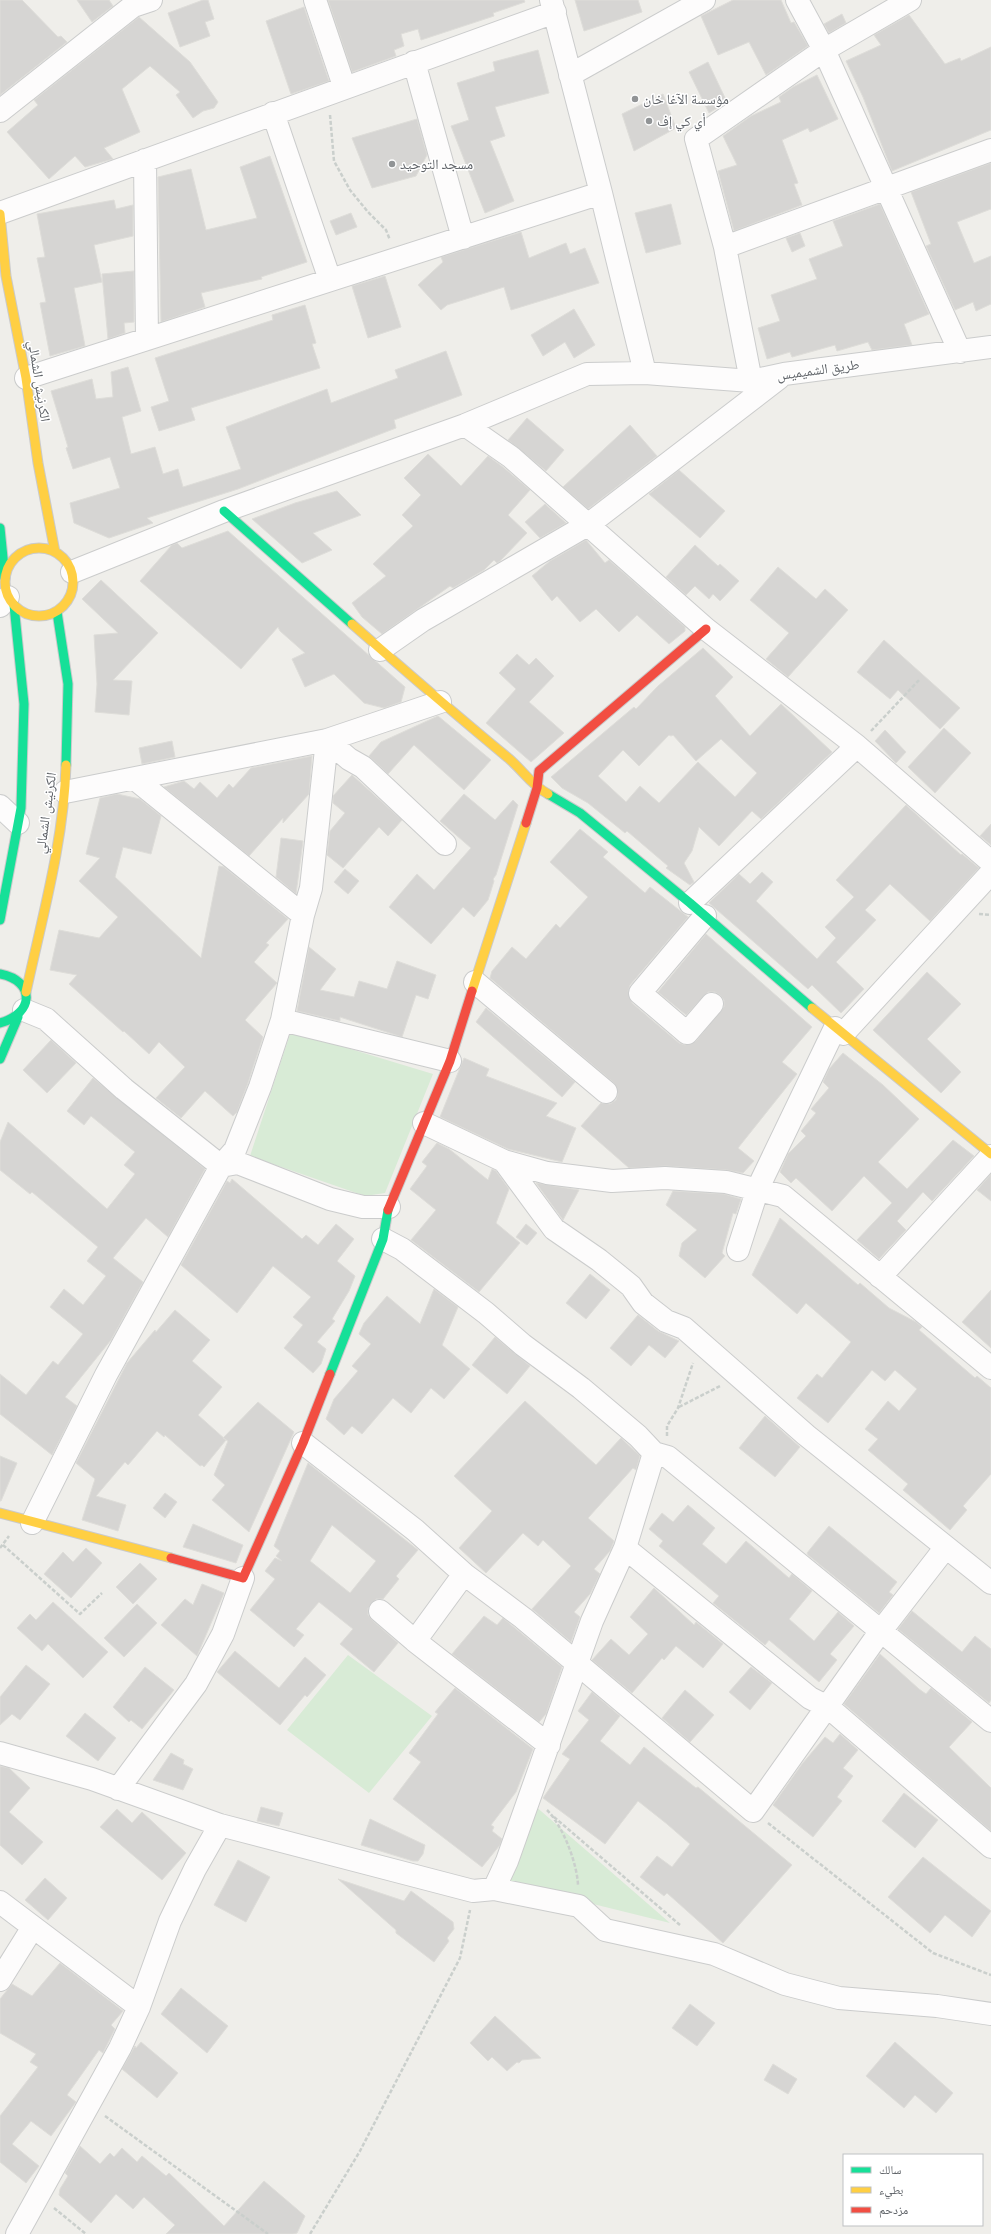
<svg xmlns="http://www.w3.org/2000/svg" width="991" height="2234" font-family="Signika,'Noto Naskh Arabic',sans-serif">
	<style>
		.green { fill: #d8ebd6 }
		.building { fill: #d6d5d3; stroke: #deddd9; fill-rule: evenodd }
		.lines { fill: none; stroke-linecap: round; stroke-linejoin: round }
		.street-casing { stroke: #cbcccc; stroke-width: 24 }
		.fast-casing { stroke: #cacacb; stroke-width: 11 }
		.slow-casing { stroke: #cacacb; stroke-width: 11 }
		.jam-casing { stroke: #cacacb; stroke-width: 11 }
		.path { stroke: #cacfcc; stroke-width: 2.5; stroke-dasharray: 4 2; stroke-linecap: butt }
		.street { stroke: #fdfcfc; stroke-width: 22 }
		.fast { stroke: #16e098; stroke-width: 9 }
		.slow { stroke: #ffcf43; stroke-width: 9 }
		.jam { stroke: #f24e42; stroke-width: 9 }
		.poi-dot { fill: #919496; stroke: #fff; stroke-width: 1.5 }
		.labels { text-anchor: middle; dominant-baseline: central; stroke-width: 3; stroke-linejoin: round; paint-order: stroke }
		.poi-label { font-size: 14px; fill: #5f6368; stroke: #fff; text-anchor: start }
		.street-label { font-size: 14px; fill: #5f6368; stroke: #fff }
	</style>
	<rect width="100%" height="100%" fill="#efeeea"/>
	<path class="green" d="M291,1031L433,1074L385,1193L365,1196L250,1156Z
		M348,1655L432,1716L369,1793L287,1730Z
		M534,1805L670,1923L504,1882Z"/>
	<path class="building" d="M0,0H22L58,37L61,36L67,42L0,95Z
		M77,0H109L113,6L92,22Z
		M203,0H208L214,19L205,22L210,36L180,47L168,13Z
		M328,0H524L525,2L493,13L494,16L421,40L418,29L401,34L404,46L394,50L396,56L352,72Z
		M575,0H638L642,12L584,31Z
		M733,0H781L791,23L794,22L808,46L766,75L749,42L718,55L701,16Z
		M304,7L329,81L291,94L266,21Z
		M842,14L846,23L829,33L824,24Z
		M909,15L945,64L960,58L961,61L991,47V130L892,171L863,97L846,61L881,45L874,35Z
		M139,17L190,62L218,102L214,108L203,111L193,118L176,95L180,92L150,66L122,89L140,132L104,148L113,159L85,167L75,156L49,179L7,132L38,105L34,100Z
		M538,50L549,93L495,107L505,136L490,141L514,201L485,213L451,126L469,120L457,83L495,71L493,62Z
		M708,62L727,102L709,113L689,72Z
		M817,75L838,119L810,132L808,128L782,140L798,183L794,184L802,205L734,231L718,171L737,165L723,136L751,116L781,102L779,97L793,87Z
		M663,94L676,128L634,151L622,114Z
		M417,119L427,155L416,176L372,188L352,138Z
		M270,156L307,262L261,277L262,279L201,293L205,307L161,322L158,177L191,169L206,230L257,218L240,167Z
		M991,163V209L957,222L974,263L991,256V304L976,311L973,302L955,310L926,246L931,244L911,192Z
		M114,200L116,209L133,205V236L94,245L102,282L74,288L85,346L50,356L40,303L46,302L37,258L45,257L37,214Z
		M671,204L681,244L646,253L635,213Z
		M880,204L929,314L904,324L912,345L872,350L868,342L837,351L835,345L792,357L790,352L767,359L758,328L780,321L771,295L817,279L809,259L843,246L833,221Z
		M351,213L357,227L336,235L330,221Z
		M521,232L529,258L566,243L570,254L585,248L599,283L511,310L504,287L447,305L441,310L418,285L443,262L441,257Z
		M800,233L805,246L792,252L786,238Z
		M134,271V322L124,323L125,333L108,339L102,274Z
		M385,276L401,327L368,338L352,286Z
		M305,305L316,343L312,344L320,368L191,408L195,420L159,431L151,407L169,401L155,358L273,320L272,315Z
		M574,309L595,345L574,358L565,342L543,356L531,335Z
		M446,351L462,395L394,420L396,428L238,489L147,518L153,523L109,538L74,523L70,503L120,488L110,457L73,469L66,448L68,447L51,391L92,379L96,399L113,397L111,372L128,367L141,411L122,417L131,454L155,447L163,474L178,469L183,487L241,469L226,427L327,389L331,403L398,378L395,370Z
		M527,418L564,450L546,471L508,440Z
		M630,425L657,456L588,509L563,487Z
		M428,454L461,486L488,456L503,467L530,490L508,515L527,533L500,561L497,563L494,560L484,570L453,588L450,586L382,634L362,617L352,603L386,576L373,564L413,526L402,515L421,495L404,478Z
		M679,470L725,511L700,538L649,494Z
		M337,491L361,515L313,533L332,550L302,563L252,519L295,503Z
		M545,504L566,523L540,538L525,522Z
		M228,531L405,687L401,702L384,708L364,703L334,674L305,687L292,659L305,653L280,631L278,627L241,669L140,581L172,545L177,543L182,548Z
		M586,540L605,563L609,560L685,627V631L669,644L637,615L619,632L596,609L580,622L557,596L552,601L532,576L550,561Z
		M695,545L718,566L720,564L739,581L720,601L713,594L709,599L695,586L686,595L666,577Z
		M778,567L816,599L825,589L848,610L788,677L766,659L789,633L750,600Z
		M101,580L158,633L113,680L132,681L129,715L95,712L97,684L94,635L118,633L82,599Z
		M884,640L960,708L940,729L898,690L890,699L857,672Z
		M703,648L733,677L715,696L750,736L781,704L832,752L761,819L752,811L719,846L699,827L692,851L684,863L694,882L690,885L666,868L668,866L627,831L625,833L588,803L562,788L551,777L634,707L636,709L658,686ZM669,735L671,736L673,735L696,761L721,739L757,773L735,797L698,762L659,803L640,786L626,802L598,776L623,750L639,766Z
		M517,654L529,665L536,658L554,676L529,702L564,733L531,762L486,723L516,689L499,673Z
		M438,716L491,760L464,790L414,745L388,774L369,756L381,742Z
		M944,728L971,753L935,793L908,767Z
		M885,730L906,752L896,763L875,741Z
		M172,741L175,757L142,764L139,748Z
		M312,756L309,794L283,823V818L249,856L164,787L184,781L194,789L200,782L217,798L229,784L233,788L251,768Z
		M352,775L402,820L388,836L379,827L343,868L327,855L330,831L345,813L333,803V796Z
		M117,794L140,799L161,816L151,854L123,847L115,877L201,958L219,866L224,867L288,919L266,943L269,945L254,962L277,983L245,1020L263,1037L248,1083L237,1112L233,1116L205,1091L181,1118L156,1098L185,1067L159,1042L149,1054L124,1031L123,1032L69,984L77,975L50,970L59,930L99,938L118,917L79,881L100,858L86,854L100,798Z
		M464,794L495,820L513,800L518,805L496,875L493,879L494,881L488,900L474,917L463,907L431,944L389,907L417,874L434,890L471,848L440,821Z
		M906,805L961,855L962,854L979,868L930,921L890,884L865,910L876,920L836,962L864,989L841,1013L812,985L808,989L709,903L739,874L750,884L762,872L773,882L756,901L817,959L836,938L825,927L854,897L836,880Z
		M991,824V845L980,836Z
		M580,829L608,852L603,857L645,893L650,887L688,917L630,985L628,991L632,1003L679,1043L685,1045L696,1041L724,1007V1000L720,995L715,992H708L686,1015L658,992L706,934L812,1027L782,1062L797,1074L738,1148L754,1161L743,1173L727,1170L666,1166L629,1168L581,1126L601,1103L610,1104L616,1100L618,1094L614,1083L490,978L492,971L512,947L526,959L556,924L560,928L588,897L550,862Z
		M281,838L303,841L296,894L276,877Z
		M345,869L359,881L348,894L334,882Z
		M309,947L336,969L320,990L354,997L359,981L387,989L397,961L436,975L428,999L416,995L402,1037L340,1017V1021L297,1011Z
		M927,972L961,1004L927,1039L961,1072L941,1093L873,1030Z
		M486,1008L575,1082L562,1097L476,1022Z
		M51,1040L76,1063L47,1093L23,1070Z
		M843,1053L883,1085L919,1119L878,1162L907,1189L953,1140L974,1156L932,1201L923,1192L897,1221L906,1230L879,1259L857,1240L892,1203L864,1176L832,1211L796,1178L791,1183L780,1172L788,1154L806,1136L801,1131L816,1113L811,1109L829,1088L823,1082L829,1069Z
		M464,1058L489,1069L486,1076L557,1103L546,1116L576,1128L562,1162L508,1149L440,1117Z
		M93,1078L205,1169L168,1237L146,1218L113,1258L143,1282L111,1340L65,1397L77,1406L52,1455L0,1414V1374L26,1395L53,1361L58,1365L83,1334L50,1307L64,1289L83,1305L106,1276L87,1261L98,1247L32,1192L30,1194L0,1170V1142L8,1122L107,1209L135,1174L124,1165L135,1152L91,1116L84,1125L67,1111Z
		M437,1143L449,1149L488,1180L492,1169L496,1171L509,1189L496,1223L520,1243L479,1292L411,1240L436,1210L410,1189L427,1166L422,1162Z
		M991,1174V1201L977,1190Z
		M232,1179L302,1239L306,1235L318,1245L336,1224L354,1239L337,1261L355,1276L349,1291L332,1319L335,1321L317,1342L326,1349L321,1364L313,1373L284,1348L303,1325L293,1317L311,1297L273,1266L237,1313L181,1265L227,1181L230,1183Z
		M536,1183L579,1190L563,1220Z
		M673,1191L724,1194L741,1199L736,1214L733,1213L722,1253L725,1256L705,1278L679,1256L682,1243L697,1230L666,1205Z
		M780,1218L858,1285L860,1283L889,1308L916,1322L922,1327L919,1330L975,1378L977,1376L991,1388V1474L963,1506L967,1510L950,1530L903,1490L908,1484L868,1450L878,1439L865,1429L888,1401L899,1411L917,1389L895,1370L885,1381L872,1370L828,1423L797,1398L817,1374L822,1378L851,1342L806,1303L797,1314L752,1275Z
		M526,1224L537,1233L527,1245L516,1237Z
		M590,1274L610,1290L586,1319L566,1303Z
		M434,1289L458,1307L442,1345L470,1369L444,1399L431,1388L411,1413L393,1398L362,1434L352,1426L344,1435L326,1419L334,1399L358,1371L352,1366L371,1344L359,1334L364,1323L387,1296L420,1324Z
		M991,1290V1348L962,1322Z
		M175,1310L210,1340L192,1361L222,1387L198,1415L226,1440L204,1467L202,1465L200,1466L165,1435L164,1437L157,1431L128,1465L125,1462L96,1496L126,1505L118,1531L82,1520L95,1479L76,1463L127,1363L155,1330L156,1332Z
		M638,1315L658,1331L679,1341L665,1358L649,1345L631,1366L610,1348Z
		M495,1337L530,1366L507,1394L472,1365Z
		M525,1401L596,1465L621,1438L640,1456L636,1470L633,1468L588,1518L614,1541L610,1551L594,1569L600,1574L590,1594L574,1612L580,1617L571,1642L532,1609L571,1566L543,1540L538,1546L523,1533L486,1573L459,1548L492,1511L454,1476Z
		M258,1402L294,1432L249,1532L212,1500L225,1485L214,1475L228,1441L223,1438Z
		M765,1416L800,1447L775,1477L739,1448Z
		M0,1456L17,1463L1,1501H0Z
		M308,1463L418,1550L396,1576L399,1579L383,1599H376L368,1608V1615L372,1620L398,1643L374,1672L340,1644L353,1629L319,1602L296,1629L304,1635L294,1647L250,1610L275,1579L265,1571L275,1558L282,1561L276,1556L280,1551L274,1546ZM332,1525L376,1561L350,1593L310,1561Z
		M165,1493L177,1502L165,1518L153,1508Z
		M688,1505L715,1528L702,1544L726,1564L746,1541L789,1578L792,1574L812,1591L789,1619L814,1641L838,1612L854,1626L830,1654L837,1660L819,1682L769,1640L765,1645L713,1603L719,1596L659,1546L663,1541L649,1529L662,1513L673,1522Z
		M193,1524L243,1545L236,1563L183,1547Z
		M829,1526L897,1582L889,1592L893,1595L879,1613L808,1555L807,1553Z
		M86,1548L102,1563L71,1598L44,1574L63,1552L73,1562Z
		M140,1563L157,1579L133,1604L116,1587Z
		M202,1584L224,1593L197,1656L161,1625L185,1599L193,1605Z
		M654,1588L694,1625L696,1622L723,1644L703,1668L676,1646L664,1660L662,1658L632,1693L592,1660L611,1639L629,1655L648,1634L630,1617Z
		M53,1602L108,1652L83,1678L48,1644L42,1651L17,1628L30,1614L36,1620Z
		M137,1604L157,1623L124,1657L104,1638Z
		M912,1611L962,1652L975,1636L991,1649V1700L989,1703L898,1629Z
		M484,1616L497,1625L503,1618L562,1667L546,1714L539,1722L452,1654Z
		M235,1651L279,1688L305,1657L326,1675L307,1697L305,1695L280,1725L217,1672Z
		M880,1654L919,1689L926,1694L931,1688L972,1722L949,1747L991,1788V1831L844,1704Z
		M26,1665L50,1684L20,1720L12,1714L0,1725V1697Z
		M145,1667L174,1690L142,1729L131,1720L129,1722L113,1707Z
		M751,1667L772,1683L750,1710L729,1692Z
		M455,1688L533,1749L516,1792L491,1825L494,1827L492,1831L502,1839L500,1845L482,1867L393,1799L421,1762L409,1753L438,1714L435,1712Z
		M685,1690L714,1715L690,1742L662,1718Z
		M592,1692L620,1716L600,1741L630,1765L644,1747L696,1788L698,1787L792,1865L723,1943L667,1893L664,1896L640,1877L657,1856L672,1867L690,1844L667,1824L638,1801L605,1844L543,1798L570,1759L562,1754L589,1720L578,1711Z
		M85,1713L116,1738L98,1761L66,1736Z
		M840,1734L858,1750L843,1768L853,1776L837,1797L842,1801L813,1837L773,1805L802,1764L825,1737L833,1743Z
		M171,1753L184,1760L183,1764L193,1769L183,1790L153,1780Z
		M0,1766L9,1768L30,1788L9,1812L43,1842L22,1865L0,1845Z
		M904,1793L938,1820L915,1848L882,1821Z
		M261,1807L283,1813L279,1826L257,1821Z
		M117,1809L132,1823L142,1812L186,1853L162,1880L100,1827Z
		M370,1819L425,1845L423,1854L418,1861H413L361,1845Z
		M923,1857L991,1911L972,1937L945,1915L930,1933L888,1897Z
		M238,1860L270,1877L246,1922L214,1905Z
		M45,1878L67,1898L48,1920L25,1900Z
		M338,1879L404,1901L411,1891L453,1922L454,1929L447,1938L449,1941L434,1962L396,1933V1930Z
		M60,1963L123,2011L111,2025L115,2029L103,2053L99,2050L67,2095L76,2102L51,2136L31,2121L12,2144L39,2166L26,2183L0,2162V2116L38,2067L30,2062L36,2054L0,2033V1999L12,1984L32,1996Z
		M181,1988L228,2026L207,2053L161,2014Z
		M690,2004L715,2023L697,2046L672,2028Z
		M495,2016L541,2058L522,2060L519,2063L517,2062L507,2071L492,2057L488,2061L470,2043Z
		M141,2042L178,2073L157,2098L122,2069L135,2046L136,2048Z
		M895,2042L953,2093L936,2113L915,2095L904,2108L866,2076Z
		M773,2064L797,2079L788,2094L764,2080Z
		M80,2146L100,2164L110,2153L114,2157L122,2148L137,2162L142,2156L166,2176L169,2173L224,2226L264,2181L305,2216L297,2233L293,2234H166L175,2225L144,2197L133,2209L116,2194L91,2223L59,2195L60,2189L68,2176L65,2173Z"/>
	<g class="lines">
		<g class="street-casing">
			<path id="street" d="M315,0L344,86
				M551,0L601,193L645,373
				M797,0L824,50L960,352
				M414,62L463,238
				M570,75L704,0
				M0,111L133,6L151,0
				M273,113L330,280
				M145,160L147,339
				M0,213L555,12
				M725,247L696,139L824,50L910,0
				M26,378L601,193
				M751,381L725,247L991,150
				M465,425L511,457L706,629L857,746L991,862
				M72,572L224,511L465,425L587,374L645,373L751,381L784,374L991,347
				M0,606L8,597
				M380,650L423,620L589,524L779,378
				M327,740L349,759L363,767L445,844
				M135,779L303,915
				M65,792L327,740L440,702
				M0,806L18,823
				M690,903L857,746
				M705,916L640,993L687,1033L712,1004
				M475,982L606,1092
				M24,1010L46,1019L124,1089L221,1166L238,1163L330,1199L363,1207H389
				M282,1020L450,1061
				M843,1034L991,873
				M424,1123L504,1161L547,1173L612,1181L665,1178L726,1182L783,1196L991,1368
				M504,1161L554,1229L599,1260L631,1286L643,1303L666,1321L684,1328L806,1435L991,1583
				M383,1239L402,1249L486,1313L523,1345L581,1388L638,1436L654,1453L668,1457L991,1721
				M738,1250L758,1188L835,1028
				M880,1277L991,1156
				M303,1443L415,1530L464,1574L523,1618L753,1811L880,1632L946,1547
				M32,1523L106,1375L221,1166L235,1150L260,1087L282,1020L303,915L311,888L327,740
				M625,1548L810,1698L828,1707L991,1847
				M380,1611L415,1641L549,1745
				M415,1641L464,1574
				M0,1753L92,1779L220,1825L473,1891L494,1889L507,1861L592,1621L625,1548L654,1453
				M118,1789L196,1684L223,1634L243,1578
				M494,1889L579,1906L605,1930L714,1954L785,1984L839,1998L937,2006L991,2014
				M0,1902L139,2007
				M0,1980L33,1927
				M17,2234L120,2048L139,2007L170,1921L195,1869L220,1825"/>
		</g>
		<g class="fast-casing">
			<path id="fast" d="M224,511L352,624
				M0,528L5,578
				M57,612L68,684L66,765
				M548,794L580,813L690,903L812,1008
				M0,920L21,808L24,704L14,605
				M0,974C36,981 34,1014 0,1023
				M0,1059L18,1017
				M330,1374L383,1239L388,1210"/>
		</g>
		<g class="slow-casing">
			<path id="slow" d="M0,214L6,276L26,378L38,463L55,552
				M5 582a34 34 0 1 1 68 0a34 34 0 1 1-68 0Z
				M352,624C403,669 455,714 507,757C522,769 531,785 548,794
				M472,991L526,823
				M26,992C42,918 64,841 66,765
				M812,1008L991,1154
				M0,1513L171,1558"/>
		</g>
		<g class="jam-casing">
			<path id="jam" d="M526,823L537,788L539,771L706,629
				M388,1210L450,1061L472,991
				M171,1558L243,1578L303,1443L330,1374"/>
		</g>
		<path class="path" d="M330,115L334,161L350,190L368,212L386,230L390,240
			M871,731L920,679
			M979,914L991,915
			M679,1407L720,1386
			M667,1436V1426L678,1408L693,1363
			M3,1545L80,1614L102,1593
			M0,1548L9,1536
			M547,1810C563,1826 577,1863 578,1885
			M554,1817L680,1925
			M768,1823L933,1953L991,1975
			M105,2116L268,2234
			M54,2208L86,2234
			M310,2234L360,2151L460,1958L470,1910"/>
		<use href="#street" class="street"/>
		<use href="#fast" class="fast"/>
		<use href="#slow" class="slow"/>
		<use href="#jam" class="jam"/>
	</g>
	<g class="poi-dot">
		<circle cx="635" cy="99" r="4"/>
		<circle cx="649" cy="121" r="4"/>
		<circle cx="392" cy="164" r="4"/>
	</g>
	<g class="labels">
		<g class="poi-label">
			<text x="643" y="99">مؤسسة الآغا خان</text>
			<text x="657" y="121">أي كي إف</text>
			<text x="400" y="164">مسجد التوحيد</text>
		</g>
		<g class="street-label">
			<text transform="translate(818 370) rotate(-8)">طريق الشميميس</text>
			<text transform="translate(39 381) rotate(81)">الكرنيش الشمالي</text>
			<text transform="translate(46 813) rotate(-82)">الكرنيش الشمالي</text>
		</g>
	</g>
	<rect x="843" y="2154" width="140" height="72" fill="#ffffff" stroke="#bfc1c3"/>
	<rect x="851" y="2167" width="20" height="6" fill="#16e098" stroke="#bfc1c3"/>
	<text x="879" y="2174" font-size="12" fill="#5f6368">سالك</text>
	<rect x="851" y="2187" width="20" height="6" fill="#ffcf43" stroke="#bfc1c3"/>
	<text x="879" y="2194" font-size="12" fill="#5f6368">بطيء</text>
	<rect x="851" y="2207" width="20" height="6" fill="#f24e42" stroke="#bfc1c3"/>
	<text x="879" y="2214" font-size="12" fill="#5f6368">مزدحم</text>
</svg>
